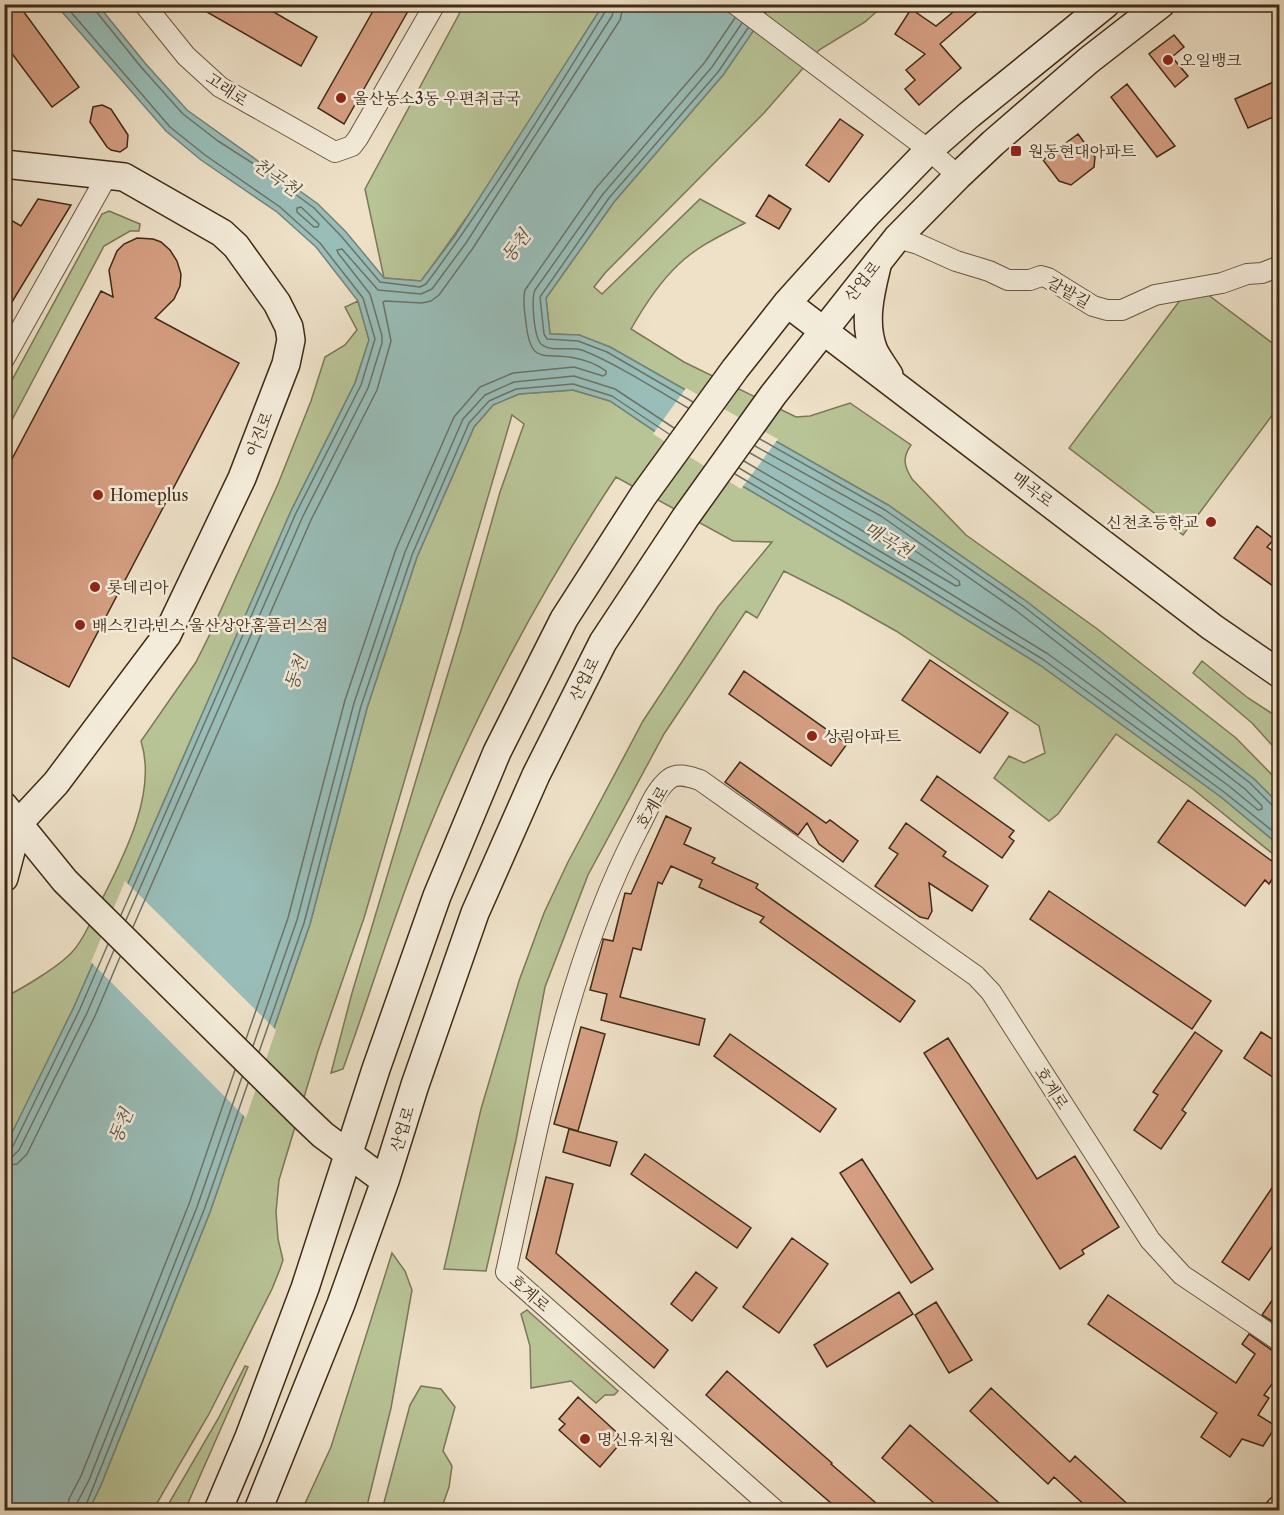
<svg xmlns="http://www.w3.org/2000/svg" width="1284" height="1515" font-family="'Libre Caslon Text','Noto Serif KR',serif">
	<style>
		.green { fill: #b8c396; stroke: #7c7756; stroke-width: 1.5 }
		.water { fill: #99bdb8; stroke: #758377; stroke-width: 1.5 }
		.pier { fill: #eee1c8 }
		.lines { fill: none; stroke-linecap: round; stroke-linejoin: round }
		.shore { stroke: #6c7467; stroke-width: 1.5 }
		.building { fill: #d69f83; stroke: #402b16; stroke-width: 1.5 }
		.street-casing { stroke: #6c5842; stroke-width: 22 }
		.secondary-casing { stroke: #402b16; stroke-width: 30 }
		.street { stroke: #f4ecdb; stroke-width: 20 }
		.secondary { stroke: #f4ecdb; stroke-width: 27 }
		.poi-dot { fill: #8f2418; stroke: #f4ecdb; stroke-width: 2 }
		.labels { text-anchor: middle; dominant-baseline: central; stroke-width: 5; stroke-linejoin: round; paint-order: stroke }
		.poi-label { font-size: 16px; fill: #402b16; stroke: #f4ecdb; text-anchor: start }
		.street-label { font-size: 16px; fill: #402b16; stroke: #f4ecdb }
		.water-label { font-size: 18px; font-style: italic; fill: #56503e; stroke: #f4ecdb }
	</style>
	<rect width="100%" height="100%" fill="#eee1c8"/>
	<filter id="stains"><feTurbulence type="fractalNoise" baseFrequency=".00333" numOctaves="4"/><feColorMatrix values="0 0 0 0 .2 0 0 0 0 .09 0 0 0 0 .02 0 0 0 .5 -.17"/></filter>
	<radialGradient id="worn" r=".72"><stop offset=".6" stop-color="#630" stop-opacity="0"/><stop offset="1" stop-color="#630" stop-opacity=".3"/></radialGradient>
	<path class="green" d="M464,5H603C544,98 487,193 421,281L384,278L365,189Z
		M771,5H884L865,22L819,50L764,113L605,273L594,287L602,294L700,199L745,223C722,235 696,247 678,265C659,283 644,306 631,329L684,362L796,417L810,416L850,403L911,445C902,458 904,466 912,479L966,535L1096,628L1236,738L1279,782V804L1254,779L1026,601L888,505L610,347L579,335L550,334L546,298L614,202L723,75Z
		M109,211L140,224L139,231H130L104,246L5,433V393L102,214Z
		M1207,294L1279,348V406L1183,535L1069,448L1181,299Z
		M358,301L369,340L355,383L291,511L74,1007L5,1149V997C23,988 60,966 73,951C84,939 91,921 98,907C122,860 158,794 141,741L196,662L210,634L278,484L311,401L325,357L345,345L357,330L345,307Z
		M573,390L610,401L690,455L909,584L1040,665L1221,797L1279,845V859L1193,789L1116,734L1058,814L1049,821L994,778L1009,756L1024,763L1045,753L1039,726L896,631L841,600L784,571L757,618L746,611L664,734L588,875L545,987L516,1140L486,1271L444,1269L481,1109L519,981L544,913L568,862L643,721L718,607L772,542L733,541L616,477C541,590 476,712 425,838C394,914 371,992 343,1069L331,1073L352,993L461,630L500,492L524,424L512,415L364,918L318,1051L279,1180L276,1212L278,1239L283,1260L280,1269L272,1289L209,1414L153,1510H89L101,1485L210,1212L310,924L367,708L417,557L474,427L493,405L519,394Z
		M1202,661L1248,698L1279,718V753L1252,723L1193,673Z
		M392,1253L405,1271L412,1290L391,1408L366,1510H302L331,1447Z
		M527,1310L618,1391L614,1395H605L596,1403L571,1381L531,1388L530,1346L521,1314Z
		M245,1366L248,1367L185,1510H165L218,1419Z
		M421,1386L441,1389L455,1407L443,1451L452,1466L449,1487L441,1510H382L410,1405Z"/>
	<path class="water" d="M56,5H98L145,63L187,110L318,204L346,232L384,278L421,281L455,236L603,5H771L723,75L614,202L546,298L550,334L579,335L610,347L888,505L1026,601L1254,779L1279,804V845L1221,797L1040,665L909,584L690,455L610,401L573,390L519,394L493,405L474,427L417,557L367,708L310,924L210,1212L101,1485L89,1510H5L4,1149L74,1007L291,511L355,383L369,340L358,301L316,247L277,212L201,160L166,131Z"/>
	<path class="pier" d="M686,388L778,439L741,489L653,434Z
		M125,881L276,1030L246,1118L91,962Z"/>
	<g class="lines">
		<path class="shore" d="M64,4L170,127L205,155L280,207L320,243L363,298L375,339L361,385L296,513L121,915
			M94,4L95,10L141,67L183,114L218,141L260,168L314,208L341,236L380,282L420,287L426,284C491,197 548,104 605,12L607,4
			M297,208L301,207L319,224L318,227H314L297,212Z
			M693,402L607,352L578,341L547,339L544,334L540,297L609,198L718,72L748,28
			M688,408C653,388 619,365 582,350C570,346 551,353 541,344C534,337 531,299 535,290L603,194L712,67L742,23
			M760,439L885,510L1023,606L1250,783L1273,806L1280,808
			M744,461L956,586L960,585L959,581L876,524L750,453
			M739,468L915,572L1048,654L1229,786L1258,810L1262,809V806L1245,789L1018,612L881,516L755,446
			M735,474L912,579L1044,660L1224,792L1280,837
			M126,920L303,516L368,388L382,343V336L370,294L338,253L337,250L342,249L378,290L421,294L432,289L466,243L612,16L615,4
			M133,927L311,520L377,390L391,341L383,302L385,301L422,303L431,301L439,295L473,248L620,20L624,4
			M246,1039L288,918L345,700L396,549L454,417L480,387L513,373L574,367L603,376L606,374V371C598,365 585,360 575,358C545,351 531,368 526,323C525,312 522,301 525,290L596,188L705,62L735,18
			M253,1046L297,920L354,703L405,552L463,419L485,395L514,382L574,376L615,389L674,428
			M259,1052L304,923L361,706L412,555L469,423L489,401L516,389L573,384L612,396L669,434
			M4,1150L9,1149L13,1146L80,1009L108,944
			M4,1157L13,1156L19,1150L87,1013L114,950
			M4,1166L17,1164L27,1154L95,1016L120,957
			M67,1510L69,1499L81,1476L189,1204L235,1070
			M76,1510L77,1503L89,1480L197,1207L242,1077
			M84,1510L204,1210L248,1083"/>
	</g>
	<path class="building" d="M4,4H18L79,87L52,107L4,43Z
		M193,4H260L317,37L301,66Z
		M377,4H412L344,124L318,108Z
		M963,4H986L940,44L961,68L919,105L905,89L915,80L906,70L925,54L895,34L911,9L936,26Z
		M1174,35L1184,47L1172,57L1188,76L1175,87L1149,54Z
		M1280,79V114L1248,128L1235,99Z
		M1127,84L1175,146L1157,157L1111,97Z
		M102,105L111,109L128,135L127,147L120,152L111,150L107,147L90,122L93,107Z
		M840,119L863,135L829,182L806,165Z
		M1078,134L1095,157L1094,167L1071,185L1059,181L1043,160Z
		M769,195L791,209L779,229L756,216Z
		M38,199L71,205L4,315V216L21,226Z
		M137,238L153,239L161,242L170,250L177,261L181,274L180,286L174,299L155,318L239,363L69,687L4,653V474L101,291L113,297L109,270L117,251L124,244Z
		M1257,526L1274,539L1267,547L1280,556V591L1234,558Z
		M930,660L1008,713L980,753L902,700Z
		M744,671L847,744L831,766L729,694Z
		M740,762L826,823L830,820L858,841L843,862L819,844L807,823L798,835L725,782Z
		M937,776L1014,831L1009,837L1014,841L1002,858L921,800Z
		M1188,800L1280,867L1269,884L1265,880L1245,906L1158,842Z
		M666,816L691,828L684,844L715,858L712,863L758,884L756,888L915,1001L900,1022L760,922L764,917L699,887L702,880L671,866L662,884L658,882L641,950L633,948L620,997L705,1019L699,1045L601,1020L607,994L590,990L603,941V939L613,941L625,893L631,894Z
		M906,823L946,852L943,856L988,886L972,911L929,883L932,911L928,919L920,917L875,886L898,854L889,848Z
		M1049,891L1211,1001L1192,1029L1030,919Z
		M581,1027L605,1034L578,1131L554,1124Z
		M1195,1032L1222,1051L1182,1110L1186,1113L1161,1149L1134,1130L1158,1095L1153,1092Z
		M1261,1032L1280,1044V1082L1244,1058Z
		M730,1034L836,1109L820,1132L714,1056Z
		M948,1038L1037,1179L1075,1156L1119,1227L1082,1250L1084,1254L1060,1269L924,1053Z
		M569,1129L617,1142L610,1166L563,1152Z
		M645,1154L751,1228L737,1248L631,1174Z
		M862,1159L933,1269L911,1283L840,1173Z
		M1280,1176V1235L1249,1280L1222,1262Z
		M546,1177L573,1184L556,1253L668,1350L654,1368L526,1258Z
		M792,1238L828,1264L779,1333L743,1307Z
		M696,1272L717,1288L692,1321L671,1304Z
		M1280,1289V1326L1262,1315Z
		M899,1292L913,1314L827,1367L814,1345Z
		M1108,1295L1236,1383L1255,1354L1242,1344L1249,1334L1273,1351L1280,1353V1373L1264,1395L1269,1398L1258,1415L1276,1426L1263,1446L1242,1439L1230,1457L1201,1437L1217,1413L1088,1324Z
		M936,1302L972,1360L949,1373L915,1315Z
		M727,1371L832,1463L831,1464L884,1510H826L832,1504L706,1395Z
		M991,1388L1070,1462L1075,1456L1134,1510H1090L1054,1477L1048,1484L970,1411Z
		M578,1397L624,1439L600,1467L559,1430L565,1424L559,1419Z
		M910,1425L1007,1510H942L882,1458Z"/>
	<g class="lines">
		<g class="street-casing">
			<path id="street" d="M144,4L186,56L220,87L335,152L352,146L358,138L435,4
				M735,4L929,150L958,176
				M897,238L918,244L956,261L989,271L1008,280H1030L1041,276L1048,278L1093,306L1107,310H1122L1155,295L1222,283L1247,274L1262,273L1280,266
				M4,359L108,174
				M775,1510L506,1272C539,1123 567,965 638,829C647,813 654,791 669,779C678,772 690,777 700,780L976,976L991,992L1150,1240L1182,1275L1280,1341"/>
		</g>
		<g class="secondary-casing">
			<path id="secondary" d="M4,164L124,177L222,233L236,246L277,303L289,327L291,340L286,364L242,478L167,635L56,783L4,839
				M877,266C870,294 863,324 874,351C878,359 884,367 889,375
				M787,303L1212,627L1280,674
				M4,806L65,881L304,1117L323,1135L385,1181
				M4,878L18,824
				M218,1510L249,1437L305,1288L376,1069L437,896L497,752L564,619L643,496L735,369L787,303L869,212L929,150L969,115L1106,4
				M258,1510L341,1304L385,1181L415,1085L475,913L536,775L603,642L685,518L773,395L897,238L958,176L993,143L1089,60L1161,4
				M1279,1510L1280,1509"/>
		</g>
		<use href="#street" class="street"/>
		<use href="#secondary" class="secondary"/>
	</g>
	<g class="poi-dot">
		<circle cx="1168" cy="60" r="6"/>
		<circle cx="341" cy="98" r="6"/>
		<rect x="1010" y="145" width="12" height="12" rx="3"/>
		<circle cx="98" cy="495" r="6"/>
		<circle cx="1211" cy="522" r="6"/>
		<circle cx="95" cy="587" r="6"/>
		<circle cx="80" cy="625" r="6"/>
		<circle cx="812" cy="736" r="6"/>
		<circle cx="585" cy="1439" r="6"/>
	</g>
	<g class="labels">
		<g class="poi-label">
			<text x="1180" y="60">오일뱅크</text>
			<text x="353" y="98">울산농소3동 우편취급국</text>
			<text x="1028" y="151">원동현대아파트</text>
			<text x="110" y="495">Homeplus</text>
			<text x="1199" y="522" text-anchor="end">신천초등학교</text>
			<text x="107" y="587">롯데리아</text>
			<text x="92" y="625">배스킨라빈스 울산상안홈플러스점</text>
			<text x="824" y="736">상림아파트</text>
			<text x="597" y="1439">명신유치원</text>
		</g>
		<g class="street-label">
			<text transform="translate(227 89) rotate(34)">고래로</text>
			<text transform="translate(862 281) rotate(-51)">산업로</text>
			<text transform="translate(1069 292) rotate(29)">갈밭길</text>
			<text transform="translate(259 434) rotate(-69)">아진로</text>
			<text transform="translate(1033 489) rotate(37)">매곡로</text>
			<text transform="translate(584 679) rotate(-63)">산업로</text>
			<text transform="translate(652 807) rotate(-59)">호계로</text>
			<text transform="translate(1052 1088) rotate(57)">호계로</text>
			<text transform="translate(402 1129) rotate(-73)">산업로</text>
			<text transform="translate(530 1293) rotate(41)">호계로</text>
		</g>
		<g class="water-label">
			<text transform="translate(276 177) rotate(35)">천곡천</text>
			<text transform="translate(516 246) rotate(-52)">동천</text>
			<text transform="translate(888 540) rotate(31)">매곡천</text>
			<text transform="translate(296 673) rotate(-70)">동천</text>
			<text transform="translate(121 1126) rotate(-67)">동천</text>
		</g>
	</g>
	<rect width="1284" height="1515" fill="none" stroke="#eee1c8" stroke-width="24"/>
	<rect x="6" y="6" width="1272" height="1503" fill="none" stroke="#402b16" stroke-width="3"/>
	<rect x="12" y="12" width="1260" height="1491" fill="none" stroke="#402b16" stroke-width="1.5"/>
	<rect width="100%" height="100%" filter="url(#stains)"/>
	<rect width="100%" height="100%" fill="url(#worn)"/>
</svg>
